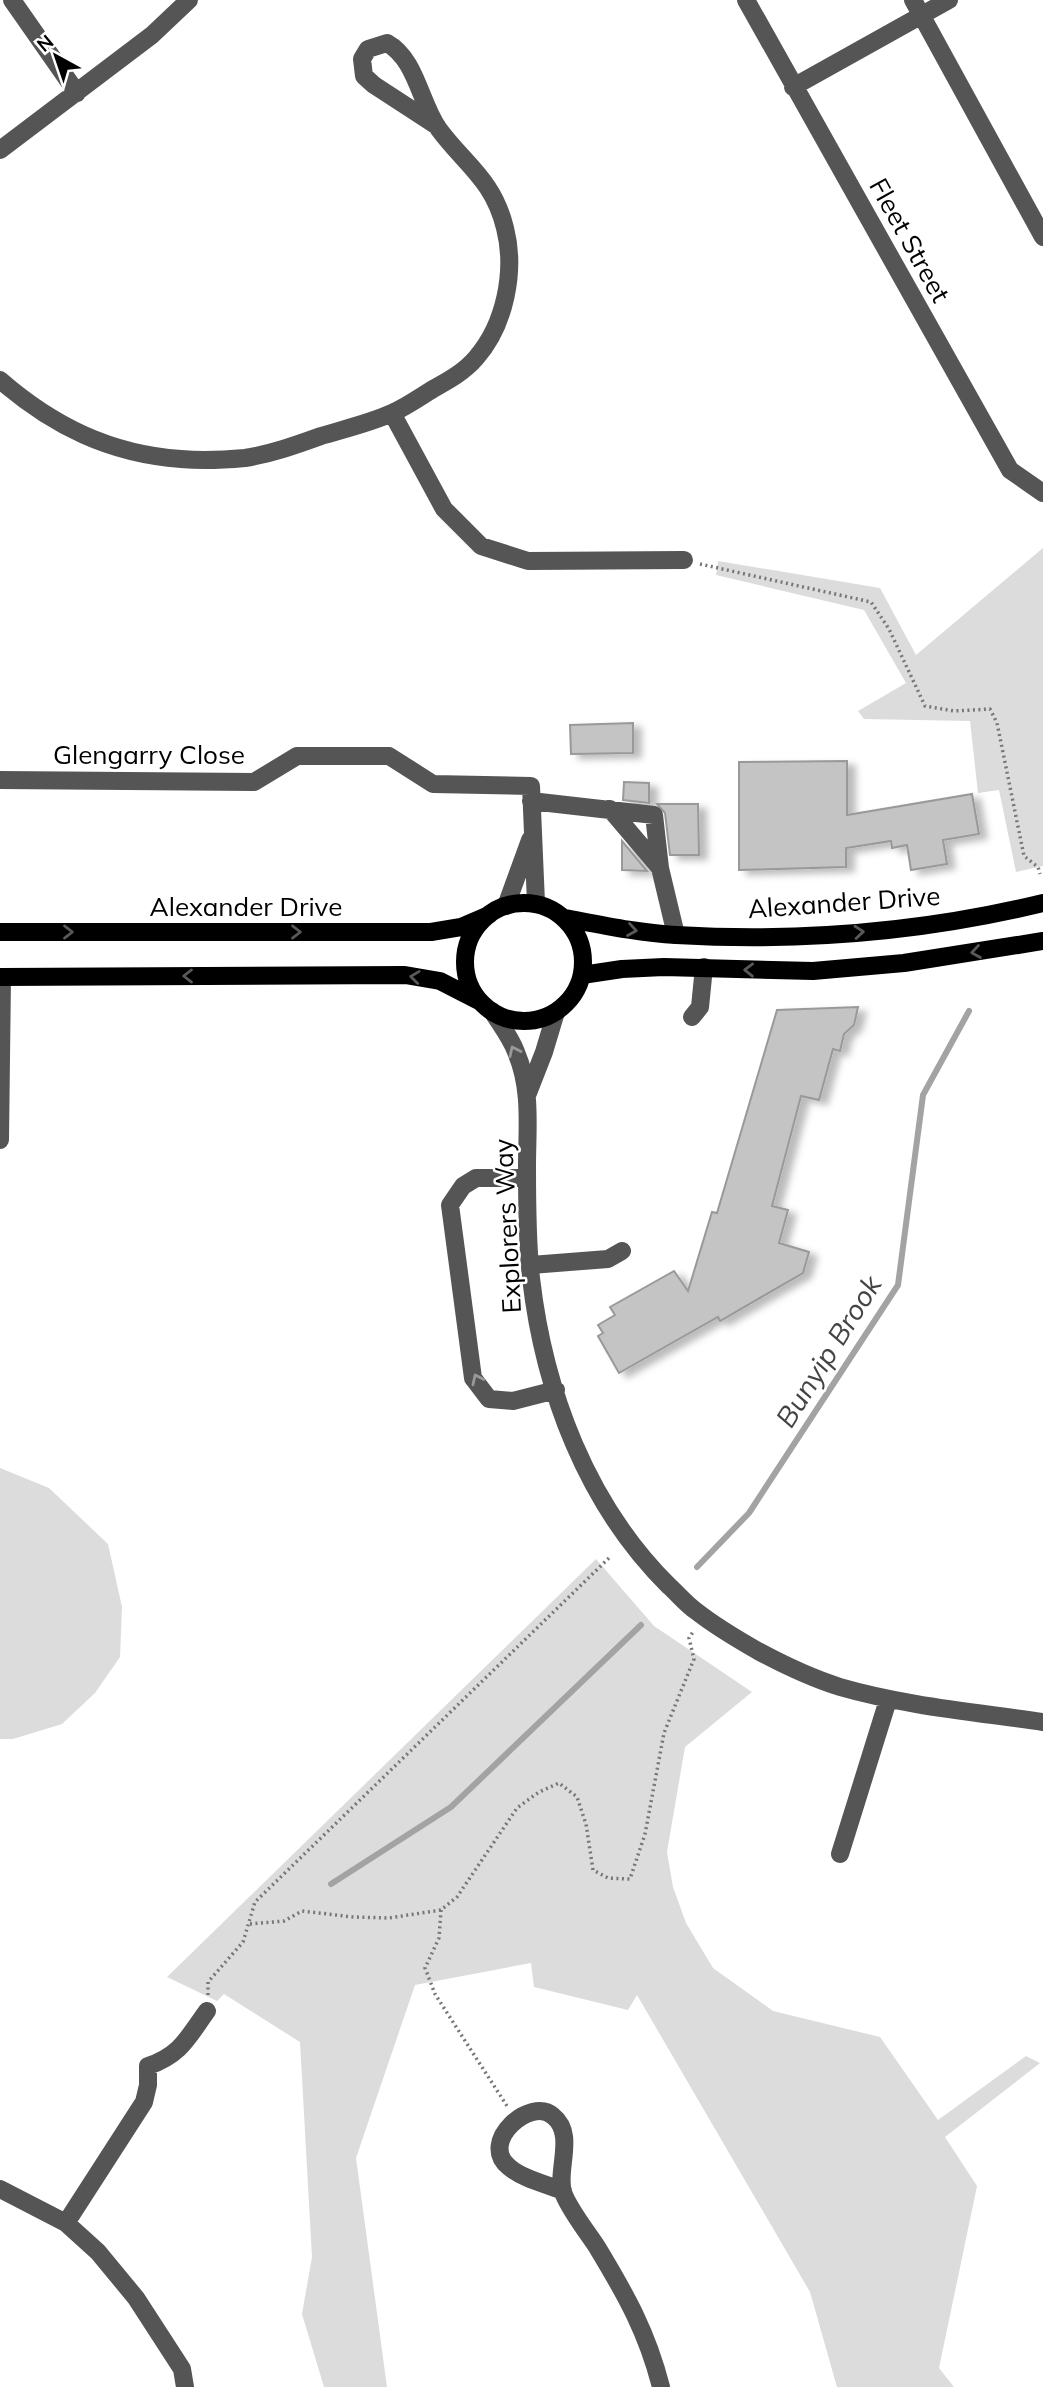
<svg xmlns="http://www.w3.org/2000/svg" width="1043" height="2387" font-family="Mulish,sans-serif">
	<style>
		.green { fill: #dcdcdc }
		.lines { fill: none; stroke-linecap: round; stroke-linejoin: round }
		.stream { stroke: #a3a3a3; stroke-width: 6 }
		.building { fill: #c4c4c4; stroke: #999; stroke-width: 2; filter: url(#shadow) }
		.path { stroke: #777; stroke-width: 3.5; stroke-dasharray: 2 3.5; stroke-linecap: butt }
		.minor { stroke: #555; stroke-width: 18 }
		.major { stroke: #000; stroke-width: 18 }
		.oneway { stroke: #595959 }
		.oneway2 { stroke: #999 }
		.labels { text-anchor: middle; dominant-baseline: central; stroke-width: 5; stroke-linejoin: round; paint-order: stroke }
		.street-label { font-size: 26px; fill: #000; stroke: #fff }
		.water-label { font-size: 28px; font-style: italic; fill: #444; stroke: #fff }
	</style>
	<defs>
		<filter id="shadow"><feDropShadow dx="8" dy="4.5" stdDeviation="3.5" flood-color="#0004"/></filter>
	</defs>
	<rect width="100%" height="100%" fill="#fff"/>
	<path class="green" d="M1043,548V866L1016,872L999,790L978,793L970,721L864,719L858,711L906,683L864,610L716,575L718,561L880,588L916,655Z
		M0,1468L49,1488L108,1544L122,1607L120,1657L95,1693L62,1724L13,1739H0Z
		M596,1559L654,1626L752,1692L685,1747L667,1852L673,1887L686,1923L713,1968L773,2011L880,2037L938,2120L1026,2056L1040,2063L945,2137L977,2186L939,2368L954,2387H837L810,2292L637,1995L628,2010L534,1987L531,1963L415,1985L356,2158L387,2387H324L302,2314L312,2257L300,2042L224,1994L217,2001L167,1977Z"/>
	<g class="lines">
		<path class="stream" d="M697,1567L749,1513L898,1285L923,1095L969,1011
			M331,1884L451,1807L641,1625"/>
	</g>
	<path class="building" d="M633,723V753L571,754L570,725Z
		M847,761V815L972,794L979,834L943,840L947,864L911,870L907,845L892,848L891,841L846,848V867L739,870V762Z
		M624,782L649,783V803L623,800Z
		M657,804H698L699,855H670L665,813Z
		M622,841L647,871L622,870Z
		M858,1007L854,1025L844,1034L840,1051L833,1049L819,1100L801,1096L772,1206L788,1210L779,1243L809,1252L803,1273L720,1321L718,1317L619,1373L598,1336L603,1333L598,1325L615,1315L610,1307L674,1271L688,1291L712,1212L717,1213L777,1010Z"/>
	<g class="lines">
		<path class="path" d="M700,564L871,602L889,629L925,706L954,711L990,709L997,723L1024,856L1038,867L1040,874
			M441,1910L439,1938L425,1968L435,1994L507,2106
			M250,1924L284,1921L302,1911L353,1917L389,1918L441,1910L457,1897L517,1808L539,1792L559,1783L577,1797L586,1824L593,1870L608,1878L630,1879L645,1834L664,1733L694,1659L689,1638L693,1632
			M208,1995V1982L243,1942L255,1902L611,1556"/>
		<path class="minor" d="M12,0L77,93
			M746,0L1010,470L1043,493
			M913,0L1043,237
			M793,87L949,0
			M0,150L152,35L189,0
			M0,380C53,426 110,454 181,459C203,461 223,460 245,458C271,454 296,445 321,436C344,429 370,423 392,413C406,407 420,397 433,389C449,380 464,372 476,358C505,325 516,271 505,228C493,179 465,165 438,128C420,102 416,59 387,43L368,49L362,59L364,76L374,85L437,126
			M392,413L444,509L481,546L528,561L684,560
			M0,780L254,782L297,756H389L433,784L531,786L536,903
			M531,801L654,815L660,868
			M610,809L660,868L676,935
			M506,906L530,840
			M492,1011C500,1024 511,1038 516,1052C532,1089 527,1128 527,1167C527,1203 527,1242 531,1278C544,1391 587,1505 669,1586C678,1594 686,1604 696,1611C715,1626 737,1639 758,1651C784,1665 811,1678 840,1687C906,1706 975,1712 1043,1722
			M692,1017L700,1007L704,967
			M528,1093L544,1052L556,1012
			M0,1140L2,977
			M527,1178H476L463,1186L450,1205L473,1378L489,1399L513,1401L556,1390
			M531,1265L608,1259L622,1251
			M840,1854L888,1700
			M0,2189L66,2223L98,2252L136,2298L182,2369L185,2387
			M563,2191C546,2184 523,2179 509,2167C478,2142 531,2096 553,2116C576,2134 556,2170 563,2192C568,2208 588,2233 597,2247C626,2295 647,2332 661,2387
			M66,2223L144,2102L148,2085V2066C181,2055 188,2037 207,2011"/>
		<path class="major" d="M465 962a59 59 0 1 1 118 0a59 59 0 1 1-118 0Z
			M565,918C602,925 639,933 676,935C799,942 924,932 1043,903
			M0,932H431L461,927L489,915
			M582,975L622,969L664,967L813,971L904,963L1043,941
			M0,977L405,975L440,981L479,1001"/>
	</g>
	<defs><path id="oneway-chevron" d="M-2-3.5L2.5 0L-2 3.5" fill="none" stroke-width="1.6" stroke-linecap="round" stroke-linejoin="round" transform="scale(1.75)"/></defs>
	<g class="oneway">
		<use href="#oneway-chevron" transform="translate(632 930) rotate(9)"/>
		<use href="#oneway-chevron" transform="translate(68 932)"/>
		<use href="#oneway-chevron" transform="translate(296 932)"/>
		<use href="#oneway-chevron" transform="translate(859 932) rotate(-5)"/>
		<use href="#oneway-chevron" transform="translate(976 952) rotate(171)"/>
		<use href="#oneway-chevron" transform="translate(749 970) rotate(-179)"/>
		<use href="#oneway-chevron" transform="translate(188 976) rotate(-180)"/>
		<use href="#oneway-chevron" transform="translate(415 977) rotate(-173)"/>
	</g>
	<g class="oneway2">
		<use href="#oneway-chevron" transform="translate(514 1051) rotate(-115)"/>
		<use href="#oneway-chevron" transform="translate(477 1379) rotate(-115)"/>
	</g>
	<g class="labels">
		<g class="street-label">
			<text transform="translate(910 240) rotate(61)">Fleet Street</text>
			<text x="149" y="754">Glengarry Close</text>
			<text transform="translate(844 902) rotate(-4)">Alexander Drive</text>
			<text x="246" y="906">Alexander Drive</text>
			<text transform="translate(507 1226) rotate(-93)">Explorers Way</text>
		</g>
		<g class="water-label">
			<text transform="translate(828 1351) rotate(-58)">Bunyip Brook</text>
		</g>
	</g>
	<g transform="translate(56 56) rotate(320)" stroke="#ffffff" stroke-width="5" paint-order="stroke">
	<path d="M0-5L12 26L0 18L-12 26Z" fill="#000000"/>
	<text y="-10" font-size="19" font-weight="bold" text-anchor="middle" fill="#000000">N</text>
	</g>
</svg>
